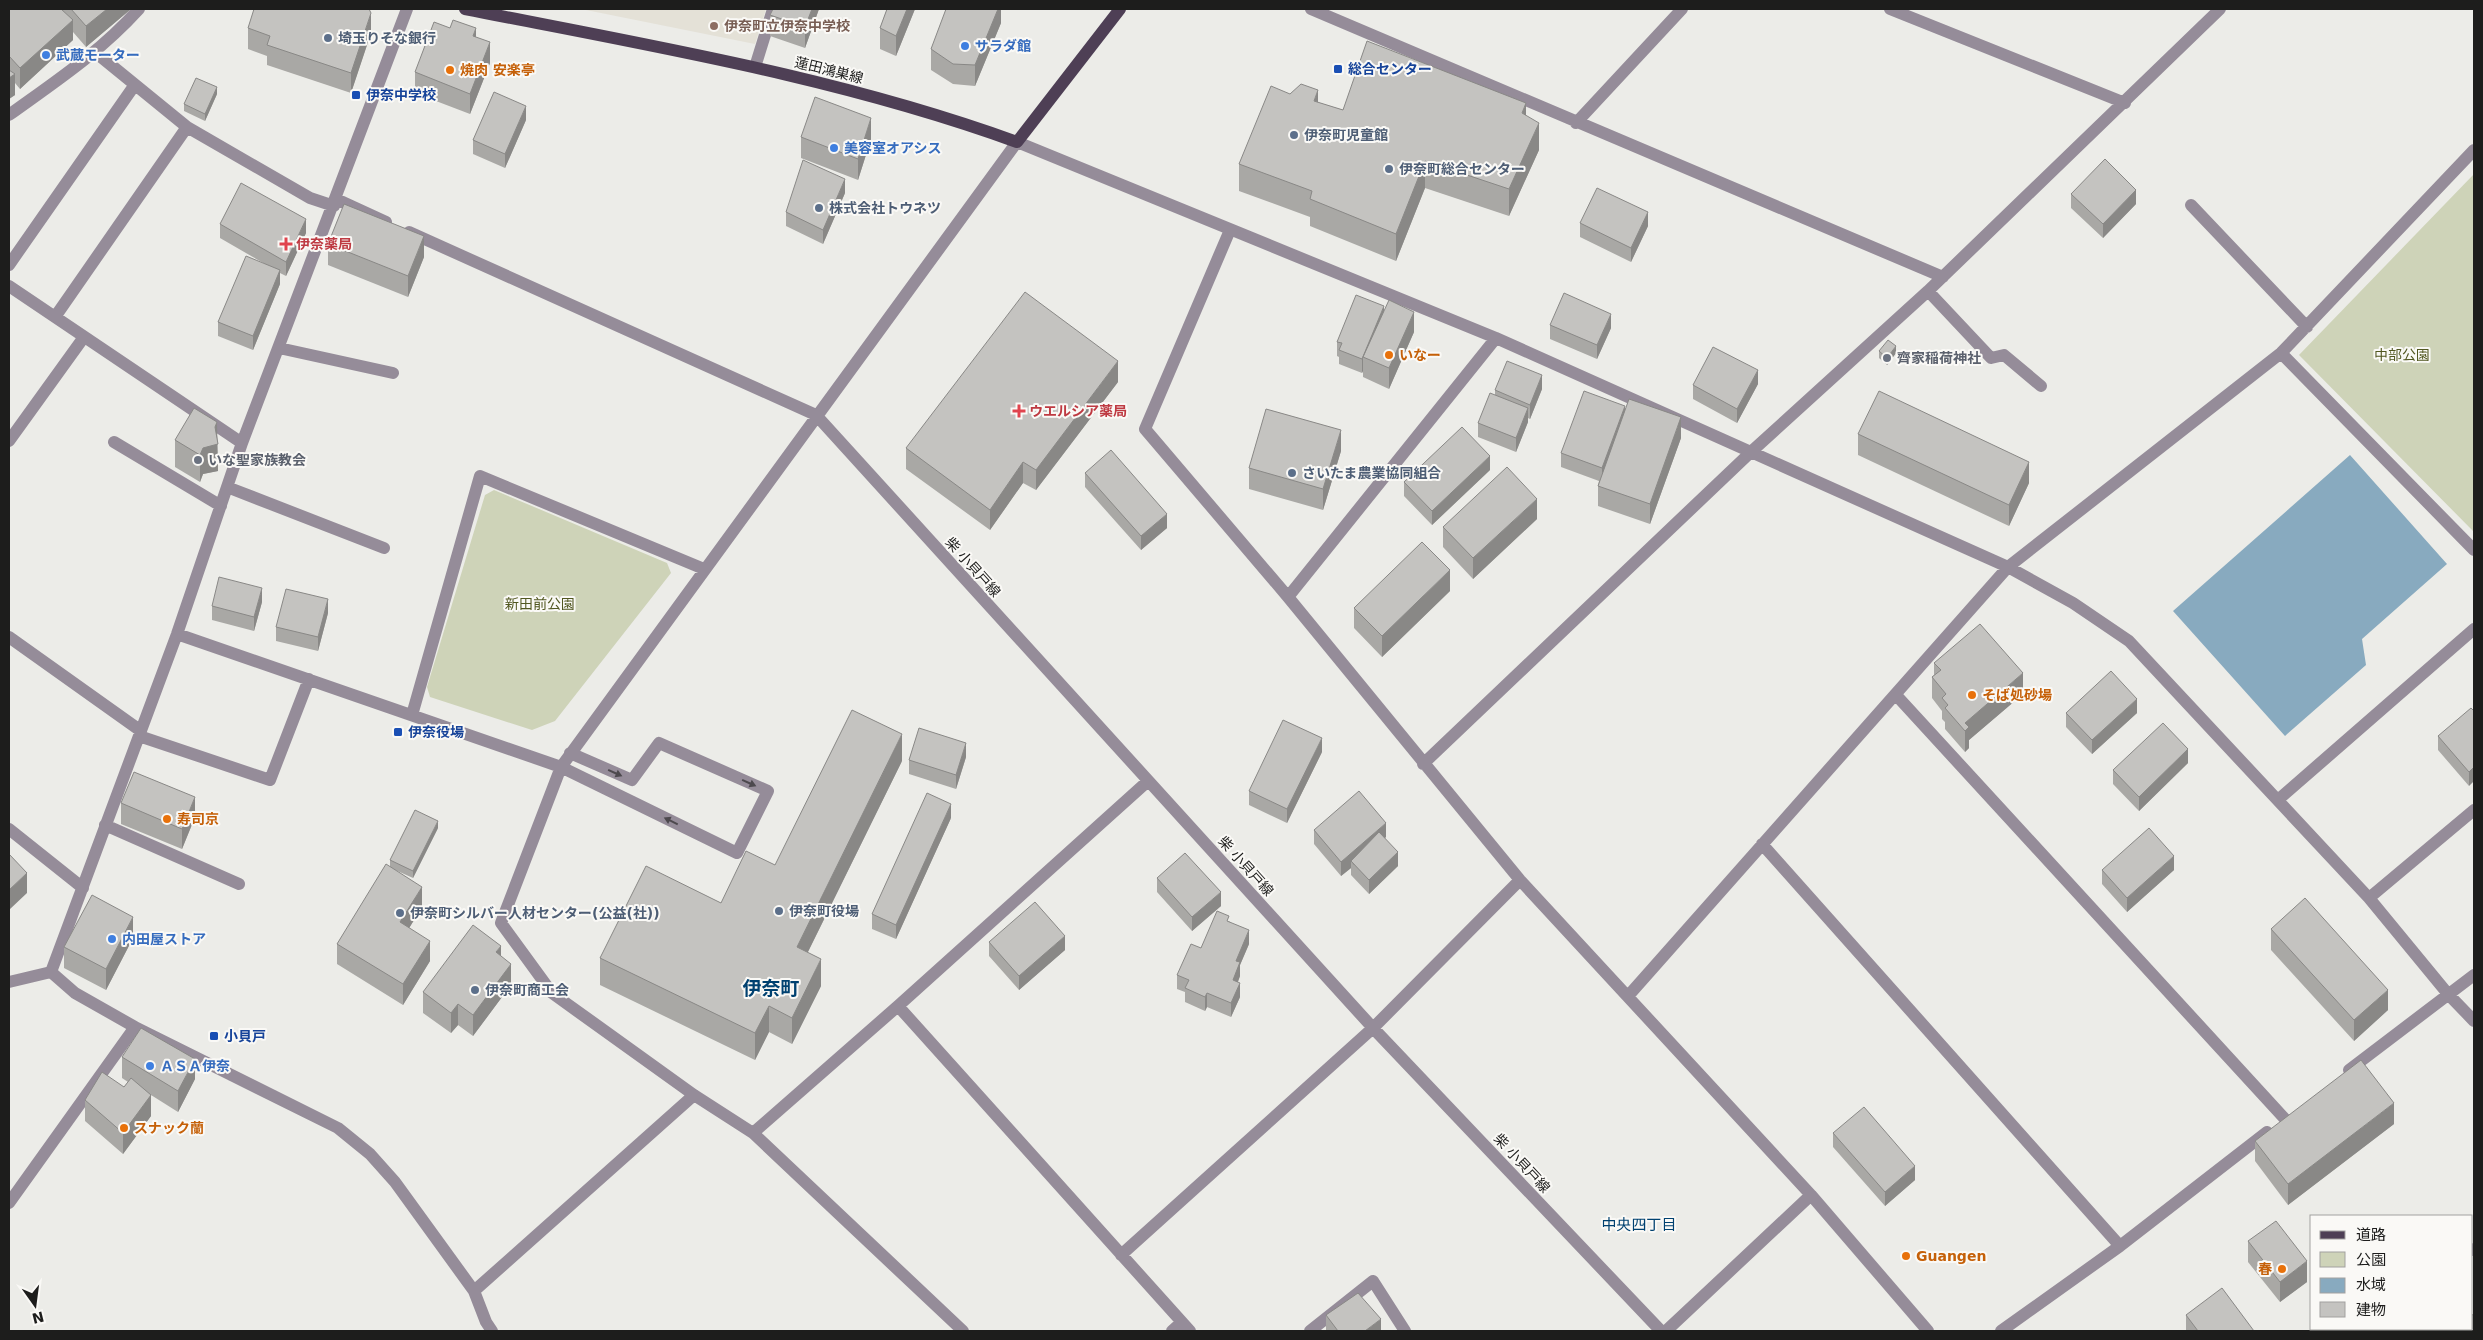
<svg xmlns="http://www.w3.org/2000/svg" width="2483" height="1340" font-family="'DejaVu Sans','Noto Sans JP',sans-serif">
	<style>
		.built { fill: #e4e1d7 }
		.green { fill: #ced3b8 }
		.water { fill: #88aabf }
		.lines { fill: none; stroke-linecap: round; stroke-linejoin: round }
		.minor { stroke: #958c99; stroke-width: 12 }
		.major { stroke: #4e3f55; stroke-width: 12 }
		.wall { fill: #a9a8a5 }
		.shaded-wall { fill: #898886 }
		.building { fill: #c4c3c0; stroke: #898886 }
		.oneway { fill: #4d494e }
		.education-dot { fill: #8d6e63; stroke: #faf9f6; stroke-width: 2 }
		.service-dot { fill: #5c6f8a; stroke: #faf9f6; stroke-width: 2 }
		.shop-dot { fill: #3f7fe0; stroke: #faf9f6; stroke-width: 2 }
		.transit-dot { fill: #1a4fb4; stroke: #faf9f6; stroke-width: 2 }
		.food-dot { fill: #e8710a; stroke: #faf9f6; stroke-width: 2 }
		.health-dot { fill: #e0444e; stroke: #faf9f6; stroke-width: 2 }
		.worship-dot { fill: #6b7280; stroke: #faf9f6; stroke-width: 2 }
		.labels { text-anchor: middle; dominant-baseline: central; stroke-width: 4; stroke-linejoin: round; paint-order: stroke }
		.education-label { font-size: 14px; font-weight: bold; fill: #785e54; stroke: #faf9f6; text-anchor: start }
		.service-label { font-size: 14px; font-weight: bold; fill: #4e5e75; stroke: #faf9f6; text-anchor: start }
		.shop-label { font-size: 14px; font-weight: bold; fill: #366cbe; stroke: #faf9f6; text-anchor: start }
		.transit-label { font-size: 14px; font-weight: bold; fill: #164399; stroke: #faf9f6; text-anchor: start }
		.food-label { font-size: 14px; font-weight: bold; fill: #c56008; stroke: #faf9f6; text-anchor: start }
		.street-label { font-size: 14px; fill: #1d1d1c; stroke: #faf9f6 }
		.health-label { font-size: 14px; font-weight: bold; fill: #be3a42; stroke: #faf9f6; text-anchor: start }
		.park-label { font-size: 14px; fill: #515720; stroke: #faf9f6 }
		.worship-label { font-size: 14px; font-weight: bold; fill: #5b616d; stroke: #faf9f6; text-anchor: start }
		.neighbourhood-label { font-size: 15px; fill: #004170; stroke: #faf9f6 }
		.district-label { font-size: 19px; font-weight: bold; fill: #004170; stroke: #faf9f6 }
	</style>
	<rect width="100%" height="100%" fill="#ecece8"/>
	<path class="built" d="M581,9H766L755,44Z"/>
	<path class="green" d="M2474,174V532L2299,355Z
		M494,490L667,563L671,573L555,721L532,730L430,697L427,687L485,495Z"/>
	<path class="water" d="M2350,455L2447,564L2362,639L2366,665L2285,736L2173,611Z"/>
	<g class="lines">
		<path class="minor" d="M1311,9L1943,277
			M1890,9L2125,103
			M95,52L187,127L310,198L334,206
			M755,67L773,9
			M9,115C56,81 99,53 139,9
			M1576,123L1682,9
			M336,199L386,222
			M2191,205L2307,327
			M1230,230L1145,429L1288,597L1520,880L1811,1195L1928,1331
			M409,232L816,415L1373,1028L1661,1331
			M9,265L134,86
			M9,286L242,443
			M1928,291L1991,358L2004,355L2041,386
			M55,317L187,127
			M279,348L393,373
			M2281,353L2474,550
			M9,441L84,337
			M114,442L221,506
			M227,487L384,548
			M1288,597L1496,338
			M177,634L561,767L737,853L768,791L659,743L632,780L570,753
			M9,637L141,731
			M1896,695L2285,1119
			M412,715L480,476L704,569
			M139,736L270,780L309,679
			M1423,764L1752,451L1928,291L2220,9
			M1148,781L898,1006L753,1133L694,1095L552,993L501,923L561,767L1017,142L1496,338L2008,567L2073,603L2129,641L2369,898L2448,994L2474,1021
			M2279,799L2474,629
			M105,825L239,884
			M9,829L83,888
			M1762,844L2120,1246
			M2369,898L2474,810
			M51,972L177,634L242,443L407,9
			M51,972L75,993L135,1027L338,1128L370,1154L395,1182L474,1291L486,1322L492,1331
			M9,982L51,972
			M1629,995L2008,567L2281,353L2474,150
			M898,1006L1190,1331
			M2349,1070L2474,975
			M753,1133L963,1331
			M9,1203L135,1027
			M2472,1250L2474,1249
			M1121,1255L1373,1028L1520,880
			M474,1291L694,1095
			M1172,1331L1182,1322
			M1310,1331L1373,1281L1405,1331
			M1666,1331L1811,1195
			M2001,1331L2120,1246L2267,1132
			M2358,1331L2361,1329"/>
		<path class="major" d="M465,9C651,46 838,77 1017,142L1120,9"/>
	</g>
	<path class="wall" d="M9,9H131L86,47L73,32V40L20,89L15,83V95L9,99Z
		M773,9H819L805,48L770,36V15Z
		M887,9H915L896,56L880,49V28Z
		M1001,9V23L975,86L953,84L931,70V49Z
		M248,28L371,33L351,93L267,65V56L248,49Z
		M476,37L490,63L470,114L415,93V72Z
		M217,94L205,121L184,111V104Z
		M1290,94L1343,110L1526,115L1539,150L1509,216L1425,188L1396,261L1310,226V217L1239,191V164Z
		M526,120L505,168L473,154V140Z
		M801,137L871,139L858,180L801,158Z
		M845,193L823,244L786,226V212Z
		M2071,194L2136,204L2103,238L2071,208Z
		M1580,223L1648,226L1631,262L1580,237Z
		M220,224L306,233L286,276L280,273V284L253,350L218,336V322L265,264L220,238Z
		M328,244L424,257L408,297L328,265Z
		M1384,312L1414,332L1389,389L1363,377V371L1362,373L1339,364V357L1337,356V342Z
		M1550,325L1611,328L1597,359L1550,339Z
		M1879,351L1896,353L1887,365L1879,358Z
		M1118,382L1036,490L1023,483L990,530L906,469V448Z
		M1758,384L1737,423L1693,399V385Z
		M1542,389L1530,419L1528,418V422L1516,452L1478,437V423L1495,395V390Z
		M1625,409L1681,438L1650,524L1598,506V486L1599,481L1561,467V453Z
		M1858,434L2029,483L2009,526L1858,455Z
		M175,440H217L218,471L203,474L200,482L175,467Z
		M1341,451L1323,510L1249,489V468Z
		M1490,470L1432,525L1404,496V482Z
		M1085,473L1167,528L1141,550L1085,487Z
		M1537,519L1473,579L1443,547V527Z
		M1450,591L1382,657L1354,628V608Z
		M262,602L254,631L212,620V606Z
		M328,613L318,651L276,641V627Z
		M1934,663L2023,694L1969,740V748L1965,752L1945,729V722L1942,719V711L1932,698V677L1934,675Z
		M2474,711L2469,786L2438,750V736Z
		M2066,713H2137L2092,754L2066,727Z
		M1322,752L1287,823L1249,805V791Z
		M966,757L956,789L909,774V760Z
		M902,761L808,952L821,986L792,1044L769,1032L755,1060L600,985V958L721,903L775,865Z
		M2188,763L2139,811L2113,784V770Z
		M121,803L195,817L182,849L121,824Z
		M951,818L896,939L872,929V914Z
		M438,828L413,878L393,869L422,907L409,928L430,961L403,1005L337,964V944L390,867V860Z
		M1314,830L1386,837L1385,838L1398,866L1369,894L1351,875V868L1341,876L1314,844Z
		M2102,870H2174L2127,912L2102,884Z
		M1157,878L1221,906L1192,931L1157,892Z
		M1229,921L1249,944L1240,965V976L1238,982L1240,997L1231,1017L1207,1007L1205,1011L1185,1002V992L1177,989V975L1201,948Z
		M2271,929L2388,1010L2354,1041L2271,950Z
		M133,938L106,990L64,968V947Z
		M989,942L1065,950L1019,990L989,956Z
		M501,956L511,985L473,1036L458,1025L451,1033L423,1013V992Z
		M122,1057L195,1079L178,1112L151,1095V1116L123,1154L85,1121V1100L124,1087L128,1082L122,1078Z
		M2394,1124L2288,1205L2255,1161V1141Z
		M1833,1133L1915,1180L1885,1206L1833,1147Z
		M2248,1241L2307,1282L2280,1302L2248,1262Z
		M1326,1315L1381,1331H1326Z
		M2186,1315L2254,1331H2186Z
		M2436,1329H2472L2474,1331H2436Z"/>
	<path class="shaded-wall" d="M107,9H131L86,47V26Z
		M812,9H819L805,48V27Z
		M907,9H915L896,56V36Z
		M998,9H1001V23L975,86V65Z
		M371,13V33L351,93V73Z
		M73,20V40L20,89V68Z
		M476,28V49L473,36Z
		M490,42V63L470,114V94Z
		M15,74V95L9,99V78Z
		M217,87V94L205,121V114Z
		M1318,90V117L1314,101Z
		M1526,103V130L1522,113Z
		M526,106V120L505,168V154Z
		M871,118V139L858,180V159Z
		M1539,123V150L1509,216V189Z
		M1425,161V188L1396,261V234Z
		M845,179V193L823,244V230Z
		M2136,190V204L2103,238V224Z
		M1648,212V226L1631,262V248Z
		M306,219V233L286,276V262Z
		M424,236V257L408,297V276Z
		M280,270V284L253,350V336Z
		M1384,306V320L1363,357V371L1362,373V359Z
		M1414,312V332L1389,389V368Z
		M1611,314V328L1597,359V345Z
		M1896,346V353L1887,365V358Z
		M1118,361V382L1036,490V470Z
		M1758,370V384L1737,423V409Z
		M1542,375V389L1530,419V405Z
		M1625,406V420L1602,482V468Z
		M1528,408V422L1516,452V438Z
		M1681,417V438L1650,524V504Z
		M217,422L218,471L203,474L200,482V455L203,448Z
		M1341,430V451L1323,510V489Z
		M1490,456V470L1432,525V511Z
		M1023,462V483L990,530V510Z
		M2029,462V483L2009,526V505Z
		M1537,499V519L1473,579V558Z
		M1167,514V528L1141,550V536Z
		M1450,570V591L1382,657V636Z
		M262,588V602L254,631V617Z
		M328,599V613L318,651V637Z
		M2023,673V694L1969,740V748L1965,752V723Z
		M2137,699V713L2092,754V740Z
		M902,734V761L797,974V947Z
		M1322,738V752L1287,823V809Z
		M966,743V757L956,789V775Z
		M2188,749V763L2139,811V797Z
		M2474,767V781L2469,786V772Z
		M195,797V817L182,849V829Z
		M951,804V818L896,939V925Z
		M438,821V828L413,878V871Z
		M1386,823V837L1354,865L1351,861V868L1341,876V862Z
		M1398,852V866L1369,894V880Z
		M2174,856V870L2127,912V898Z
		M27,873V893L9,910V890Z
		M422,887V907L400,943V922Z
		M1221,892V906L1192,931V917Z
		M133,917V938L106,990V969Z
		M1249,930V944L1240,965V976L1233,994V980L1236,961Z
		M1065,936V950L1019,990V976Z
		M430,941V961L403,1005V984Z
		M501,946V967L496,952Z
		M821,959V986L792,1044V1018Z
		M511,964V985L473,1036V1015Z
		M1240,983V997L1231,1017V1003Z
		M2388,990V1010L2354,1041V1020Z
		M1207,993V1007L1205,1011V997Z
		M458,1004V1025L451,1033V1013Z
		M769,1006V1032L755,1060V1033Z
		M195,1059V1079L178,1112V1091Z
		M151,1095V1116L123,1154V1133Z
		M2394,1103V1124L2288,1205V1184Z
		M1915,1166V1180L1885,1206V1192Z
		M2307,1261V1282L2280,1302V1282Z
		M1381,1319V1331H1365Z"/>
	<path class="building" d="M9,9H61L73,20L20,68L9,56Z
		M71,9H107L86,26Z
		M254,9H369L371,13L351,73L267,45L270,36L248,28Z
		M773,9H812L805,27L770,15Z
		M887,9H907L896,36L880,28Z
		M946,9H998L975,65L953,64L931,49Z
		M453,20L476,28L473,36L490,42L470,94L415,72L434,22L450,28Z
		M1367,41L1526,103L1522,113L1539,123L1509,189L1425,161L1396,234L1310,199L1312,191L1239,164L1271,86L1290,94L1301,84L1318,90L1314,101L1343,110Z
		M9,70L15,74L9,78Z
		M196,78L217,87L205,114L184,104Z
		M494,92L526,106L505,154L473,140Z
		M815,97L871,118L858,159L801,137Z
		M2105,159L2136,190L2103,224L2071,194Z
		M803,160L845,179L823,230L786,212Z
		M241,183L306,219L286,262L220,224Z
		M1597,188L1648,212L1631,248L1580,223Z
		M344,204L424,236L408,276L328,244Z
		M246,256L280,270L253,336L218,322Z
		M1025,292L1118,361L1036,470L1023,462L990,510L906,448Z
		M1564,293L1611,314L1597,345L1550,325Z
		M1356,295L1384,306L1362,359L1339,350L1342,343L1337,342Z
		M1389,300L1414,312L1389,368L1363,357Z
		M1888,340L1896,346L1887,358L1879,351Z
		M1713,347L1758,370L1737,409L1693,385Z
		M1507,361L1542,375L1530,405L1495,390Z
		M1584,391L1625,406L1602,468L1561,453Z
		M1879,391L2029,462L2009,505L1858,434Z
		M1490,393L1528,408L1516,438L1478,423Z
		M1629,399L1681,417L1650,504L1598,486Z
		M194,408L217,422L215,427L218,444L203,448L200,455L175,440Z
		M1266,409L1341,430L1323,489L1249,468Z
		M1462,427L1490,456L1432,511L1404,482Z
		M1111,450L1167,514L1141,536L1085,473Z
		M1507,467L1537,499L1473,558L1443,527Z
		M1422,542L1450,570L1382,636L1354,608Z
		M219,577L262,588L254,617L212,606Z
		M286,589L328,599L318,637L276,627Z
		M1980,624L2023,673L1965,723L1969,727L1965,731L1945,708L1948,705L1942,698L1946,694L1932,677L1941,670L1934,663Z
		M2111,671L2137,699L2092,740L2066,713Z
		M2471,708L2474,711V767L2469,772L2438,736Z
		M852,710L902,734L797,947L821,959L792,1018L769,1006L755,1033L600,958L646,866L721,903L746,851L775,865Z
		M1283,720L1322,738L1287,809L1249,791Z
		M2163,723L2188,749L2139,797L2113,770Z
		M919,728L966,743L956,775L909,760Z
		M134,772L195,797L182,829L121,803Z
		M1359,791L1386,823L1341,862L1314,830Z
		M927,793L951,804L896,925L872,914Z
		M415,810L438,821L413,871L390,860Z
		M2149,828L2174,856L2127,898L2102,870Z
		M1379,832L1398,852L1369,880L1351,861Z
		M1185,853L1221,892L1192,917L1157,878Z
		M9,854L27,873L9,890Z
		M386,864L422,887L400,922L430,941L403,984L337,944Z
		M92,895L133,917L106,969L64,947Z
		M2305,898L2388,990L2354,1020L2271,929Z
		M1035,902L1065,936L1019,976L989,942Z
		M1217,911L1229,916L1227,921L1249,930L1236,961L1240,962L1233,980L1240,983L1231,1003L1207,993L1205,997L1185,988L1189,980L1177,975L1191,944L1201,948Z
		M473,925L501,946L496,952L511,964L473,1015L458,1004L451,1013L423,992Z
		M141,1028L195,1059L178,1091L122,1057Z
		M2361,1060L2394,1103L2288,1184L2255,1141Z
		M102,1072L124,1087L131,1078L151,1095L123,1133L85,1100Z
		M1864,1107L1915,1166L1885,1192L1833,1133Z
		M2276,1221L2307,1261L2280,1282L2248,1241Z
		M2222,1288L2254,1331H2198L2186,1315Z
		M1358,1293L1381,1319L1365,1331H1338L1326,1315Z
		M2472,1314L2474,1317V1331H2442L2439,1329H2472Z"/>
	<defs><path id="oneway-solid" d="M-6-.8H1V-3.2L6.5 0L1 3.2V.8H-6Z" transform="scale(1.25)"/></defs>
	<g class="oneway">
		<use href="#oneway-solid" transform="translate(615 773) rotate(24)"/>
		<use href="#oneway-solid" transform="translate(749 783) rotate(24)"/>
		<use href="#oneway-solid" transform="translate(671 821) rotate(-154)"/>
	</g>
	<circle class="education-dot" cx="714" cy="26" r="5"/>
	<g class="service-dot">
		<circle cx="328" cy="38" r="5"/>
		<circle cx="1294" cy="135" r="5"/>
		<circle cx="1389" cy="169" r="5"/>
		<circle cx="819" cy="208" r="5"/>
		<circle cx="1292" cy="473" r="5"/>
		<circle cx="779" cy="911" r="5"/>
		<circle cx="400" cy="913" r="5"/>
		<circle cx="475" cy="990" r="5"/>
	</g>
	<g class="shop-dot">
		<circle cx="965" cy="46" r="5"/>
		<circle cx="46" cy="55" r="5"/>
		<circle cx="834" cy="148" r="5"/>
		<circle cx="112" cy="939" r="5"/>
		<circle cx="150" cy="1066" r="5"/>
	</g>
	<g class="transit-dot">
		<rect x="1333" y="64" width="10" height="10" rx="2.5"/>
		<rect x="351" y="90" width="10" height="10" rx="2.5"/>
		<rect x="393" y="727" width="10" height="10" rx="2.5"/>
		<rect x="209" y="1031" width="10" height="10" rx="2.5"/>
	</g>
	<g class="food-dot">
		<circle cx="450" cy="70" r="5"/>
		<circle cx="1389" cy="355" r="5"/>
		<circle cx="1972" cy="695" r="5"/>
		<circle cx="167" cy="819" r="5"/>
		<circle cx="124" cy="1128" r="5"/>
		<circle cx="1906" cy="1256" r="5"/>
		<circle cx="2282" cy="1269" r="5"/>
	</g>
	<g class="health-dot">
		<path d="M283.5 236.5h5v5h5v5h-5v5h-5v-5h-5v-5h5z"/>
		<path d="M1016.5 403.5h5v5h5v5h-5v5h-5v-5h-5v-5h5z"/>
	</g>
	<g class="worship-dot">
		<circle cx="1887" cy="358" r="5"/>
		<circle cx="198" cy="460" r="5"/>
	</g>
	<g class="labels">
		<g class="education-label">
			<text x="724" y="26">伊奈町立伊奈中学校</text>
		</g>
		<g class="service-label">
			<text x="338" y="38">埼玉りそな銀行</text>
			<text x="1304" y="135">伊奈町児童館</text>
			<text x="1399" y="169">伊奈町総合センター</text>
			<text x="829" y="208">株式会社トウネツ</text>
			<text x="1302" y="473">さいたま農業協同組合</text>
			<text x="789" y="911">伊奈町役場</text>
			<text x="410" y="913">伊奈町シルバー人材センター(公益(社))</text>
			<text x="485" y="990">伊奈町商工会</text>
		</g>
		<g class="shop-label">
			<text x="975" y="46">サラダ館</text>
			<text x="56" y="55">武蔵モーター</text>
			<text x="844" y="148">美容室オアシス</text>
			<text x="122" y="939">内田屋ストア</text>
			<text x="160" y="1066">ＡＳＡ伊奈</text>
		</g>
		<g class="transit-label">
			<text x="1348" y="69">総合センター</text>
			<text x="366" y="95">伊奈中学校</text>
			<text x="408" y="732">伊奈役場</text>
			<text x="224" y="1036">小貝戸</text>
		</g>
		<g class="food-label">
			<text x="460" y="70">焼肉 安楽亭</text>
			<text x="1399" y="355">いなー</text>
			<text x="1982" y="695">そば処砂場</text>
			<text x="177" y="819">寿司京</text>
			<text x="134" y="1128">スナック蘭</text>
			<text x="1916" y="1256">Guangen</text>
			<text x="2272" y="1269" text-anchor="end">春</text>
		</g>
		<g class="street-label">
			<text transform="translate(829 70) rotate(14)">蓮田鴻巣線</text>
			<text transform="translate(973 567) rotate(48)">柴 小貝戸線</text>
			<text transform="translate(1246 866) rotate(48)">柴 小貝戸線</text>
			<text transform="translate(1522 1163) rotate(47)">柴 小貝戸線</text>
		</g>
		<g class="health-label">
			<text x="296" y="244">伊奈薬局</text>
			<text x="1029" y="411">ウエルシア薬局</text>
		</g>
		<g class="park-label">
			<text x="2402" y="355">中部公園</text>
			<text x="540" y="604">新田前公園</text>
		</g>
		<g class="worship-label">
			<text x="1897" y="358">齊家稲荷神社</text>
			<text x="208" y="460">いな聖家族教会</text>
		</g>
		<g class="neighbourhood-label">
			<text x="1639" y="1225">中央四丁目</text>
		</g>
		<g class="district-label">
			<text x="771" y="988">伊奈町</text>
		</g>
	</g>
	<rect width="2483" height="1340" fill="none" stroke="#1d1d1c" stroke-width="20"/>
	<rect x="2310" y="1215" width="162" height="115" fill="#faf9f6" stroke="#a2a19f"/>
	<rect x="2320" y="1231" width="25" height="8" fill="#4e3f55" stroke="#a2a19f"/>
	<text x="2356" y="1240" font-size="15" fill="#1d1d1c">道路</text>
	<rect x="2320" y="1252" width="25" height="15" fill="#ced3b8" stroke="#a2a19f"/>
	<text x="2356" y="1265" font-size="15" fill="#1d1d1c">公園</text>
	<rect x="2320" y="1278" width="25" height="15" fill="#88aabf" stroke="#a2a19f"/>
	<text x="2356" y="1290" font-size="15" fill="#1d1d1c">水域</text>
	<rect x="2320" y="1302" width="25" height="15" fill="#c4c3c0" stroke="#a2a19f"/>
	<text x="2356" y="1315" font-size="15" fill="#1d1d1c">建物</text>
	<g transform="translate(35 1305) rotate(166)" stroke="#faf9f6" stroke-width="4" paint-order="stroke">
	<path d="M0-4L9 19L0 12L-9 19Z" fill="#1d1d1c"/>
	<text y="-8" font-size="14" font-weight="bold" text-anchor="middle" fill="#1d1d1c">N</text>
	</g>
</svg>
